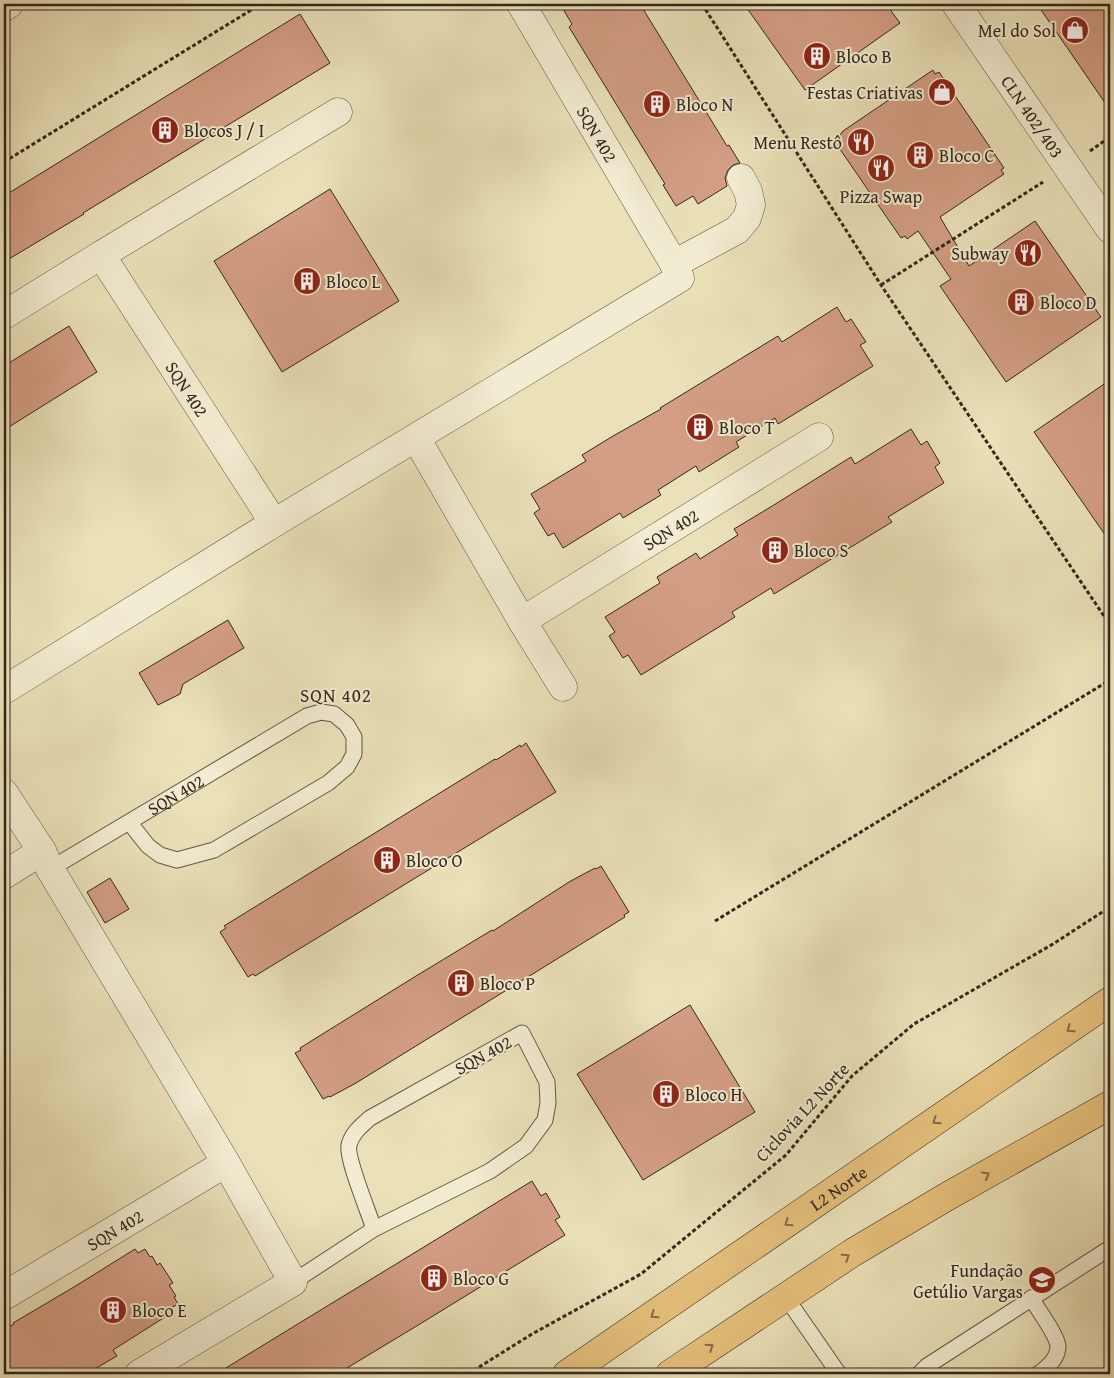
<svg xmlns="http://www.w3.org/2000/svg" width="1114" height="1378" font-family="'Gentium Book Plus',serif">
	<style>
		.building { fill: #d49e84; stroke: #32271d }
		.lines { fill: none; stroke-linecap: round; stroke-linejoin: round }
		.service-casing { stroke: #605644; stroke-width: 17 }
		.minor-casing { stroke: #605644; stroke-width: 29 }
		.tertiary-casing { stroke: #605644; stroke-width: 29 }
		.primary-casing { stroke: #32271d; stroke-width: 29 }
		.path { stroke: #32271d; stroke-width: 3; stroke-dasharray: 4 2.5; stroke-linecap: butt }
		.service { stroke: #f2ecd2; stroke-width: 15 }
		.minor { stroke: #f2ecd2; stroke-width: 28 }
		.tertiary { stroke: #f2ecd2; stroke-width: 28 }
		.primary { stroke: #e6c07c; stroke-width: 28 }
		.oneway { stroke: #836c48 }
		.labels { text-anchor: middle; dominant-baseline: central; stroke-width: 4; stroke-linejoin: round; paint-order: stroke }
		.poi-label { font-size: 18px; fill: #32271d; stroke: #f2ecd2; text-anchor: start }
		.street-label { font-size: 18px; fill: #32271d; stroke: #f2ecd2 }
		.neighbourhood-label { font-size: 19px; letter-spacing: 1px; fill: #32271d; stroke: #f2ecd2 }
	</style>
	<rect width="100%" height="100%" fill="#ebe1b9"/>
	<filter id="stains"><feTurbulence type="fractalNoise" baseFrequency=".004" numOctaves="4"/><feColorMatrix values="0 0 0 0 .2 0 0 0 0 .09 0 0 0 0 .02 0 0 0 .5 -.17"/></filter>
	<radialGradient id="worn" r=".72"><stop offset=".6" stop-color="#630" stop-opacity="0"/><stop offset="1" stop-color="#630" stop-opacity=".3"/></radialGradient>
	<path class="building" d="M560,4H640L727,146L729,145L740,163L733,165L728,170L725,178L727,186L698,204L693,196L676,206L663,185L665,184L569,27L572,24Z
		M744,4H886L900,23L805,90Z
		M1037,4H1110V110Z
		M300,14L330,63L83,213L84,214L4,262V196Z
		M933,70L935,74L939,72L1004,168L1001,170L1004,174L940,217L969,266L1035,221L1101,317L1006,382L940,286L951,279L918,231L907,239L905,236L901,238L835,142L843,131Z
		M330,189L399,301L282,372L214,261Z
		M837,307L846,322L851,319L866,342L860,345L873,366L778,424L775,418L736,442L739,447L699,472L696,466L658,490L661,495L623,518L620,513L563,548L554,533L548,536L534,513L540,509L531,494L586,461L582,455L613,436L661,409L660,408L778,336L782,342Z
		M69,326L97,372L4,430V366Z
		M1110,380V542L1034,432Z
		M911,429L921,445L927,441L940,463L935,467L944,483L888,517L892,522L774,594L771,588L732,612L735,617L641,675L628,655L623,658L609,636L615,632L605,617L660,583L657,577L696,553L700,559L738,535L734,529L769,508L851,457L855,464Z
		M228,620L244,648L183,684L180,694L158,705L139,673Z
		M526,743L556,792L255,976L253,974L248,977L220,932L226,928L224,926L495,759L496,760L520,745L521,747Z
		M601,866L629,912L624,915L625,917L356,1083L330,1097L329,1096L323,1099L295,1053L301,1050L300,1048L416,976L492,930L493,931L569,882L595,868L596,869Z
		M110,878L129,909L105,923L87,892Z
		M690,1005L755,1112L643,1180L577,1074Z
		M532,1181L541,1196L546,1193L560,1217L555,1220L565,1235L415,1327L337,1374H216Z
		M135,1249L138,1253L145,1249L150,1257L152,1256L157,1265L160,1263L173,1283L169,1285L176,1296L174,1297L178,1304L171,1308L173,1312L113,1350L117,1356L86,1374H4V1330L14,1324L13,1323L74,1287Z"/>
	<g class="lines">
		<g class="service-casing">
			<g id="service">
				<path id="s1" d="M50,869L307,716L321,712L334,714L347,725L354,737V754L347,767L328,783L214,850L177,860L160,855L148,846L129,822"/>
				<path d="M293,1282L374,1229L490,1171L526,1146L545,1120L548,1103L547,1082L522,1033L370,1118C361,1126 352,1133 349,1145C346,1158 369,1213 374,1229"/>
				<path d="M785,1296L839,1374"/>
				<path d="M1031,1298C1037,1308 1057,1335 1058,1346C1058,1358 1047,1368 1038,1374"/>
				<path d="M919,1374L927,1366L1110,1248"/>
			</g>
		</g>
		<g class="minor-casing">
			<g id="minor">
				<path d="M674,264L737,230L747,218L751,205L748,191L741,178"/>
				<path d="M4,315L101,255"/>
				<path id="s2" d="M416,438L522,621L819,437"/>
				<path d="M274,523L101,255L338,112"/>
				<path d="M522,621L563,687"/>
				<path d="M4,690L274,523L680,278L674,264L521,4"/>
				<path d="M4,793L42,851L50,869L226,1163L293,1282L139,1374"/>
				<path d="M4,875L42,851"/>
				<path id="s3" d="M4,1296L226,1163"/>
			</g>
		</g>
		<g class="tertiary-casing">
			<g id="tertiary">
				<path id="s4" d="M956,4L1110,229"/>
				<path d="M4,7L9,4"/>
			</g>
		</g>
		<g class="primary-casing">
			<g id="primary">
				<path id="s5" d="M567,1374L1110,1001"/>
				<path d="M670,1374L852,1253L948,1196L1110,1105"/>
			</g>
		</g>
		<path class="path" d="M702,4L881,285L1110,625
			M1090,151L1110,137
			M4,162L261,4
			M881,285L1043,182
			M715,921L1110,680
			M468,1374L532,1334L641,1274L786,1155L852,1076L914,1024L1053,944L1110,907"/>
		<use href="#service" class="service"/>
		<use href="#minor" class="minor"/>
		<use href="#tertiary" class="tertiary"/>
		<use href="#primary" class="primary"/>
	</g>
	<defs><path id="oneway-chevron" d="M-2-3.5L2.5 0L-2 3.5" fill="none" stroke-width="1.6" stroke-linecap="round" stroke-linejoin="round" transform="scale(1.25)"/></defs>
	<g class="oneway">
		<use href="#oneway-chevron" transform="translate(1070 1029) rotate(145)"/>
		<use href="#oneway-chevron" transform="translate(936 1121) rotate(145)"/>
		<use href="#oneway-chevron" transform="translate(986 1175) rotate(-29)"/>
		<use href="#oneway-chevron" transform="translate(788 1223) rotate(145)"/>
		<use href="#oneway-chevron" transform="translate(846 1257) rotate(-33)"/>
		<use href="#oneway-chevron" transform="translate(654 1315) rotate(145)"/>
		<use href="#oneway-chevron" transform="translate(710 1347) rotate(-34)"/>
	</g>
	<defs>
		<g id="shop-disc" transform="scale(1.4375)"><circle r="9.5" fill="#8f2418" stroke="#f2ecd2"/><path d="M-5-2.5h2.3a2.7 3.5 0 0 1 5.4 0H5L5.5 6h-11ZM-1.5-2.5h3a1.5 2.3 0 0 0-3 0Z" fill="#fff"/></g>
		<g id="building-disc" transform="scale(1.4375)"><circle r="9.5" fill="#8f2418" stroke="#f2ecd2"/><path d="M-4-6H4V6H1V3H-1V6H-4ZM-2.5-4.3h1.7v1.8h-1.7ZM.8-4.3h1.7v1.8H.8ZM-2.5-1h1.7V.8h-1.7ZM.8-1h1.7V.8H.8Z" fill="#fff"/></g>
		<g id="restaurant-disc" transform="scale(1.4375)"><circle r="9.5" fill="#8f2418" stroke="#f2ecd2"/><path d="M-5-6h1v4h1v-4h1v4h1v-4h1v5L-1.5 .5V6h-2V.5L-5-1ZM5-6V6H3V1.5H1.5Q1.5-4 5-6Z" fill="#fff"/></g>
		<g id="university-disc" transform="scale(1.4375)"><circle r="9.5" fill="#8f2418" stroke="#f2ecd2"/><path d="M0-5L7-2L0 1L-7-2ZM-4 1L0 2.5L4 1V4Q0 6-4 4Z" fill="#fff"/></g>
	</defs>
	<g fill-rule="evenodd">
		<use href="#shop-disc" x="1075" y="30"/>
		<use href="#building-disc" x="817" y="56"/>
		<use href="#shop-disc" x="942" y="92"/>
		<use href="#building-disc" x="657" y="104"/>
		<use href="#building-disc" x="165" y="130"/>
		<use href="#restaurant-disc" x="861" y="142"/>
		<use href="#building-disc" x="920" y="155"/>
		<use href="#restaurant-disc" x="881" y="168"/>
		<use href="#restaurant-disc" x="1028" y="253"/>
		<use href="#building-disc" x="307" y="281"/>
		<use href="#building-disc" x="1021" y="302"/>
		<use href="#building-disc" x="700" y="427"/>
		<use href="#building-disc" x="775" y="550"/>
		<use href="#building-disc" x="387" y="860"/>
		<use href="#building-disc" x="461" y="983"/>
		<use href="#building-disc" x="666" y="1094"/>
		<use href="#building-disc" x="434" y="1278"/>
		<use href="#university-disc" x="1042" y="1280"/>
		<use href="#building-disc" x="113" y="1310"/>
	</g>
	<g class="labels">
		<g class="poi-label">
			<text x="1056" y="30" text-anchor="end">Mel do Sol</text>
			<text x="836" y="56">Bloco B</text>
			<text x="923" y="92" text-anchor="end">Festas Criativas</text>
			<text x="676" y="104">Bloco N</text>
			<text x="184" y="130">Blocos J / I</text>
			<text x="842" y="142" text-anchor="end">Menu Restô</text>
			<text x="939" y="155">Bloco C</text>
			<text x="881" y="196" text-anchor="middle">Pizza Swap</text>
			<text x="1009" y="253" text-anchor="end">Subway</text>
			<text x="326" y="281">Bloco L</text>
			<text x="1040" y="302">Bloco D</text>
			<text x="719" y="427">Bloco T</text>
			<text x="794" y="550">Bloco S</text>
			<text x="406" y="860">Bloco O</text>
			<text x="480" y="983">Bloco P</text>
			<text x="685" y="1094">Bloco H</text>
			<text x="1023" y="1270" text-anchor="end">Fundação<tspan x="1023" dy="21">Getúlio Vargas</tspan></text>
			<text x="453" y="1278">Bloco G</text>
			<text x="132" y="1310">Bloco E</text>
		</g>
		<g class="street-label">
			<text stroke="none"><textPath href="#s4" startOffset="136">CLN 402/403</textPath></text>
			<text transform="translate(597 134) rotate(60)">SQN 402</text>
			<text transform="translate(187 389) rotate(57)">SQN 402</text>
			<text stroke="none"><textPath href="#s2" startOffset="386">SQN 402</textPath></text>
			<text stroke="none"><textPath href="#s1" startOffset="146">SQN 402</textPath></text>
			<text transform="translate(483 1055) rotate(-29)">SQN 402</text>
			<text transform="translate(802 1112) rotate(-47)">Ciclovia L2 Norte</text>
			<text stroke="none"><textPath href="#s5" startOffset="329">L2 Norte</textPath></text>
			<text stroke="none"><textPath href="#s3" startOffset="129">SQN 402</textPath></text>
		</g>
		<g class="neighbourhood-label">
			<text x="336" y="695">SQN 402</text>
		</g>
	</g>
	<rect width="1114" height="1378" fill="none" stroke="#ebe1b9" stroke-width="20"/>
	<rect x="5" y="5" width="1104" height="1368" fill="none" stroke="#32271d" stroke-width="2.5"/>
	<rect x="10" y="10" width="1094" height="1358" fill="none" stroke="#32271d"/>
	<rect width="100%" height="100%" filter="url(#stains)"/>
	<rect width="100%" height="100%" fill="url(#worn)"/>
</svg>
